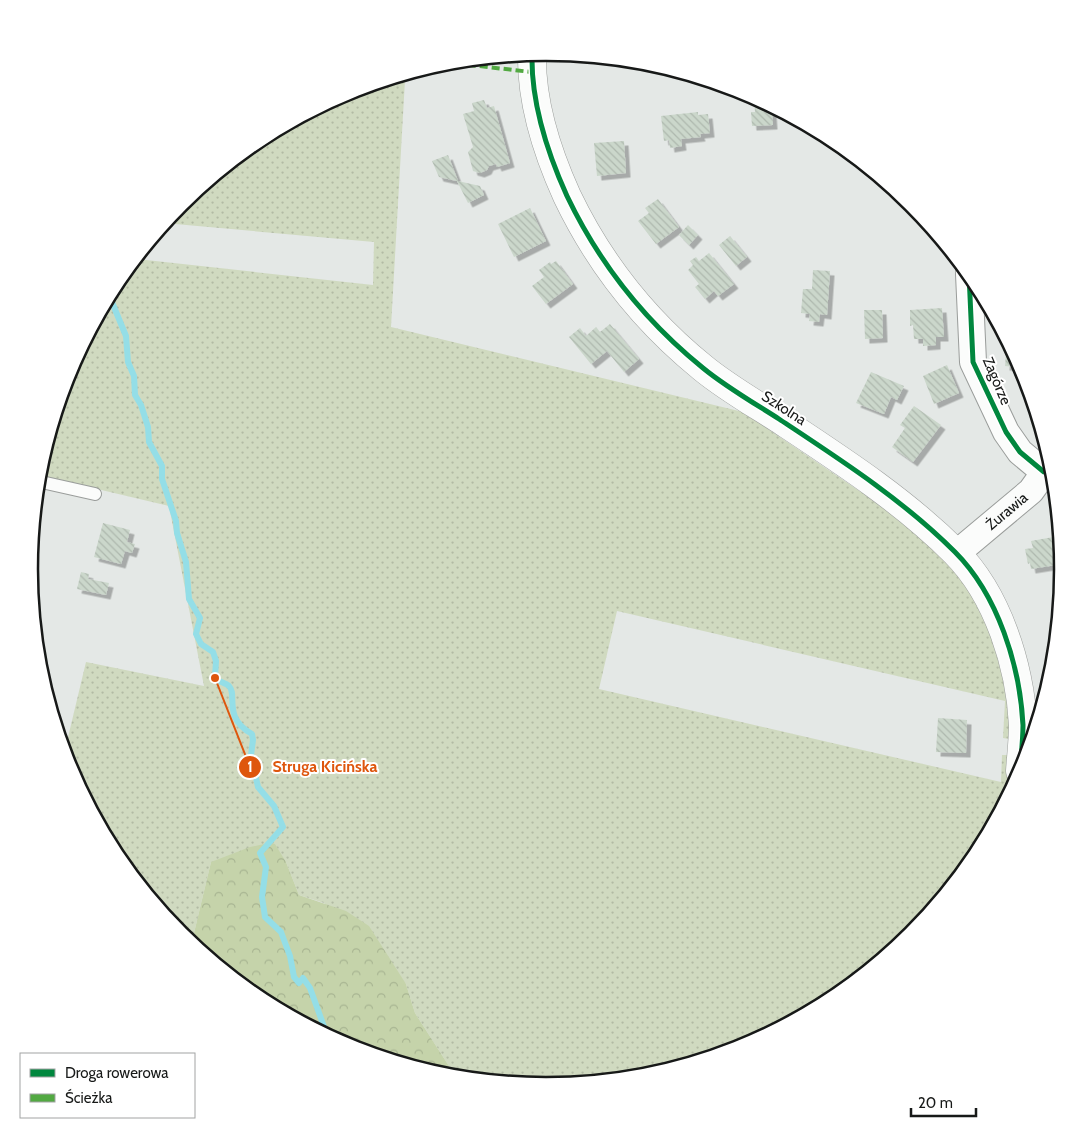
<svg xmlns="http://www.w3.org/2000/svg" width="1091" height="1138" font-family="Cabin,sans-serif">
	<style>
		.grass { fill: url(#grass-dots) }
		.forest { fill: url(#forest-crowns) }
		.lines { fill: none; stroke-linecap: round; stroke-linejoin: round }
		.stream { stroke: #94dee7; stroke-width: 6 }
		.building { fill: url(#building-back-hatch); filter: url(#shadow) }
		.service-casing { stroke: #9a9d9b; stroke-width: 14 }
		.minor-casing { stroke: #9a9d9b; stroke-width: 28 }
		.tertiary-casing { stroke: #9a9d9b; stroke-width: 29 }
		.service { stroke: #fbfcfb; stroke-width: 12 }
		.minor { stroke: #fbfcfb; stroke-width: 26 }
		.tertiary { stroke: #fbfcfb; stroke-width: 28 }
		.quiet { stroke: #52a942; stroke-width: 4; stroke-dasharray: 8 4; stroke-linecap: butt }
		.cycleway-casing { stroke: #fff; stroke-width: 8 }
		.cycleway { stroke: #00873e; stroke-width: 5 }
		.labels { text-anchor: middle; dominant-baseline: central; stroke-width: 4; stroke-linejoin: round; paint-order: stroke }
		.street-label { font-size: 15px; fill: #171918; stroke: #fff }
		.rim { fill: none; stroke: #171918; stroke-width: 2.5 }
		.leader { fill: none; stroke: #de560d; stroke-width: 2 }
		.callout-dot { fill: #de560d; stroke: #fff; stroke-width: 2 }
		.mark-label { font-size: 15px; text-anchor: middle; font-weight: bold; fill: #fff }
		.callout-label { font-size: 16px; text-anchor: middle; font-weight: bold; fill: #de560d; stroke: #fff; stroke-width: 4; stroke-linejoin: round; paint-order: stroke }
	</style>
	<defs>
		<pattern id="grass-dots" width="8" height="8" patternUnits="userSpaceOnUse" patternTransform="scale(1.25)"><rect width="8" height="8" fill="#d0dac0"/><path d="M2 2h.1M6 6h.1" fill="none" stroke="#b2baa4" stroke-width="1.8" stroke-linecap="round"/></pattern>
		<pattern id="forest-crowns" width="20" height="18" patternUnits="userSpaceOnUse" patternTransform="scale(1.25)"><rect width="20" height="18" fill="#c5d3aa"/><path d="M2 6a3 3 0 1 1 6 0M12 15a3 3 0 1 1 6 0" fill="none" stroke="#a8b592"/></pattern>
		<pattern id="building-back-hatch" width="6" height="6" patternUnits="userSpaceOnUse" patternTransform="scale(1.25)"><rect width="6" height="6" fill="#cbd7cb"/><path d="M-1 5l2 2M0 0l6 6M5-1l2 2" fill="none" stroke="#aeb8ae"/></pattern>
		<filter id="shadow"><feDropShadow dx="4.5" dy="4.5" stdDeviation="0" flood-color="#0004"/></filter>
	</defs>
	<rect width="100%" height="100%" fill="#e4e8e6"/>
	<path class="grass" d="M402,75L405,80L391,327L743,412L889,511L935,547L959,572L980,605L997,644L1010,692L1009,739L1003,738L1005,701L617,611L599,689L1001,782L1002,755H1012L1009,792L975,856L911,935L832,999L743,1047L646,1076L545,1086L456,1077L415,1013L406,984L324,903L299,895L286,862H211L194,933L195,947L180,934L116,856L68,766L64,754L86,662L204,686L169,506L38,475L68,371L116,282L137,257V259L373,285L374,242L164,223C210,167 281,122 347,92C364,84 384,81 402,75Z"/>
	<path class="forest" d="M269,843L275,844L286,862L299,895L346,911L369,926L406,984L415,1013L456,1077L444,1076L347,1046L258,998L195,947L194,933L211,862L250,847Z"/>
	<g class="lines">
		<path class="stream" d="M109,295L126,336L128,362L134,376L135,395L141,405L148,427L149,442L162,466V479L176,521L177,533L186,562L189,599L200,618L196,634L201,644L213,652L216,661L215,678C219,682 225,683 229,686C238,695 222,717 252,734L253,740L251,755L258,787L274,806L283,827L260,853L266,867L262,897L265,917L281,932L290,956L294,977L299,983L303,978L310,988L327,1035"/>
	</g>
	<path class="building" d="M754,97L769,106L770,111H772L773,125L752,126L751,112H755Z
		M484,100L487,108L494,106L510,163L497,167L496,164L489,166L487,170L480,173L473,171L468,152L473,147L463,114L474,111L472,103Z
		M698,112V115L708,114L710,133L700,134L701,137L681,139L682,146L670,148L669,140L664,141L661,116Z
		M624,141L626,173L597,176L594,143Z
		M448,155L458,181L480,186L484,195L468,203L457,181L439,177L432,161Z
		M658,199L679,227L656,244L638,221L649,213L645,208Z
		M530,208L546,241L514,257L498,224Z
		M688,225L698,235L689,245L679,235Z
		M730,236L747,257L736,266L719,245Z
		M709,253L734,284L718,296L714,291L705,299L695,287L699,284L688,270L693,265L690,261L696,257L699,261Z
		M556,261L573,284L546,304L532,286L544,277L539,270L550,262L551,264Z
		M813,270L830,271L827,315L820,314L819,322L809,321L810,314L801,313L803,289H812Z
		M942,308L944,337H936V345L923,346V339H914L913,325L910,326V310Z
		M864,310H882L883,338L865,339Z
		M610,324L639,359L624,372L607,351L591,364L569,337L580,328L586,336L596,327L600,332Z
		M1007,342L1023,372L1025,377L1014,376L1015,367L1005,366Z
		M947,365L959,393L934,404L923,376Z
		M871,372L904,386L897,400L891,397L884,414L856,403Z
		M914,406L941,425L913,462L892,447L905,428L900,425Z
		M103,523L130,530L127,542L135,544L132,553L125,551L121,564L94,557Z
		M1059,536L1062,564L1031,569L1030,563L1028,564L1025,549L1033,548L1031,541Z
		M81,572L89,574L88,579L109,583L106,595L77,589Z
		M1055,645L1052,669H1050L1047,646Z
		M938,718L967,720L966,753L936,752Z"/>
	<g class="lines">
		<g class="service-casing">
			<path id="service" d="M37,481L95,494"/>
		</g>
		<g class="minor-casing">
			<g id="minor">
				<path d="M969,274L973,362L1006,432L1020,452L1044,472L1053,475"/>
				<path id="s1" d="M957,553L1031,491L1051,463"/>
			</g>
		</g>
		<g class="tertiary-casing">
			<path id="tertiary" d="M532,54C531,102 547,152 567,196C599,263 645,321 703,368C726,387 754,403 779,419C841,460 903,500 955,552C998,595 1020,666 1023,725C1023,740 1021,756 1020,771"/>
		</g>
		<use href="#service" class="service"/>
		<use href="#minor" class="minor"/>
		<use href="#tertiary" class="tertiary"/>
		<path class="quiet" d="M444,62L531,72"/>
		<g class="cycleway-casing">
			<path id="cycleway" d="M532,54C531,102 547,152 567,196C599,263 645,321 703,368C726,387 754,403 779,419C841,460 903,500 955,552C998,595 1020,666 1023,725C1023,740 1021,756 1020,771
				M969,274L973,362L1006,432L1020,452L1044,472L1053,475"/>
		</g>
		<use href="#cycleway" class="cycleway"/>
	</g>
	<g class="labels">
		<g class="street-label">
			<text transform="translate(997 381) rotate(67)">Zagórze</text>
			<text transform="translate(784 408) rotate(33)">Szkolna</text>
			<text stroke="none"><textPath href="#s1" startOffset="65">Żurawia</textPath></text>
		</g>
	</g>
	<path d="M0 0H1091V1138H0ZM38 569a508 508 0 1 1 1016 0a508 508 0 1 1-1016 0Z" fill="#fff" fill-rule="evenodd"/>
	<path class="rim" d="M38 569a508 508 0 1 1 1016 0a508 508 0 1 1-1016 0Z"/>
	<path class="leader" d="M215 678L250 767"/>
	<g class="callout-dot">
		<circle cx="215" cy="678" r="5"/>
		<circle cx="250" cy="767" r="12"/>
	</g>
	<g class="mark-label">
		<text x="250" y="772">1</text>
	</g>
	<g class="callout-label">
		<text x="325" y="772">Struga Kicińska</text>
	</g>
	<rect x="20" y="1053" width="175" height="65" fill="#ffffff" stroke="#a2a3a3"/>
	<rect x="30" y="1069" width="25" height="8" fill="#00873e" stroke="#a2a3a3"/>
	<text x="65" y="1078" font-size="15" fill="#171918">Droga rowerowa</text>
	<rect x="30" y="1094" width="25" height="8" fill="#52a942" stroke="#a2a3a3"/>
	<text x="65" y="1103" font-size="15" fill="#171918">Ścieżka</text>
	<path d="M911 1108v8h65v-8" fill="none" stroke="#171918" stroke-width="2.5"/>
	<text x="918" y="1108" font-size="15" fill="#171918" stroke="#ffffff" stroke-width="4" paint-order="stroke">20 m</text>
</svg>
